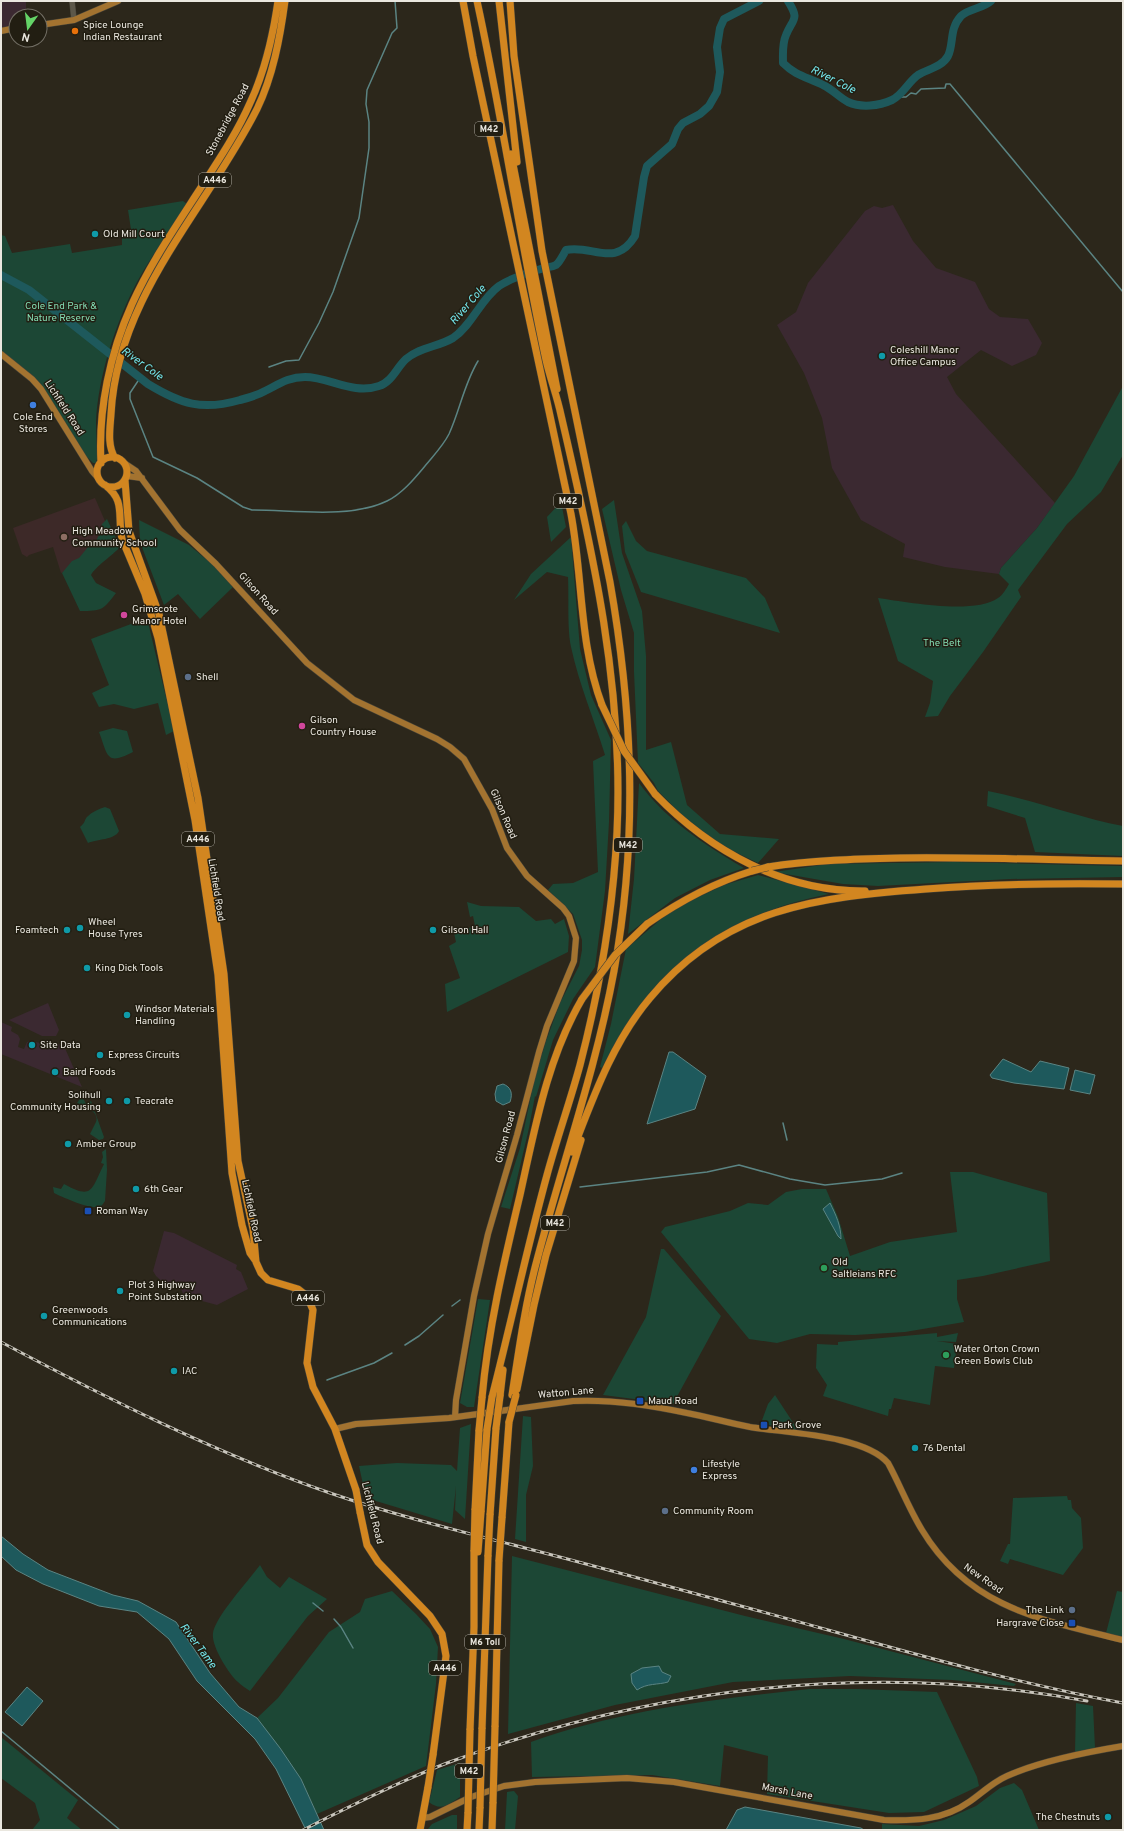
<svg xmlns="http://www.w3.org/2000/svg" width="1124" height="1831" font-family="Overpass,sans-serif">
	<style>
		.commercial { fill: #3b2931 }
		.education { fill: #3d2928 }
		.green { fill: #1c4735 }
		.water { fill: #1e595c; stroke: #5b8483 }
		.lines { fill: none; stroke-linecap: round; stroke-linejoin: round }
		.stream { stroke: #5b8483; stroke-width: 1.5 }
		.river { stroke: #1e595c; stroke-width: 8 }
		.minor-casing { stroke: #474439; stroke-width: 6 }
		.major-casing { stroke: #474439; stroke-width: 7 }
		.highway-casing { stroke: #474439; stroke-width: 8 }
		.minor { stroke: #5c5749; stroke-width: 5 }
		.major { stroke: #a37330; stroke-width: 6 }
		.highway { stroke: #d28620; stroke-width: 7 }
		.rail-casing { stroke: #c8c5bc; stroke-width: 3 }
		.rail { stroke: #221e12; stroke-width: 1.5; stroke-dasharray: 4.5; stroke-linecap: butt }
		.highway-bridge-casing { stroke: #474439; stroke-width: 8; stroke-linecap: butt }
		.highway-bridge { stroke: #d28620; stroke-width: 7 }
		.food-dot { fill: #e8710a; stroke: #221e12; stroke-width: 1.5 }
		.culture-dot { fill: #0f9aa8; stroke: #221e12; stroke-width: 1.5 }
		.shop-dot { fill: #3f7fe0; stroke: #221e12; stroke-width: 1.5 }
		.education-dot { fill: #8d6e63; stroke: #221e12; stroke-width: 1.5 }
		.hotel-dot { fill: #d1479c; stroke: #221e12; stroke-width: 1.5 }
		.service-dot { fill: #5c6f8a; stroke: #221e12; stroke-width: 1.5 }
		.transit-dot { fill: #1a4fb4; stroke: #221e12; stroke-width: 1.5 }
		.leisure-dot { fill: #2e9e5b; stroke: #221e12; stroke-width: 1.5 }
		.labels { text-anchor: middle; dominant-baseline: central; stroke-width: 3; stroke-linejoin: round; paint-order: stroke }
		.shield { fill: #221e12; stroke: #aeaba2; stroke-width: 1 }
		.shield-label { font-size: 9px; font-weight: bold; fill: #eae7df }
		.poi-label { font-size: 10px; fill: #eae7df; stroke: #221e12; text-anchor: start }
		.street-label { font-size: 10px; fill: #eae7df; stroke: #221e12 }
		.park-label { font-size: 10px; fill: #83dcb3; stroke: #221e12 }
		.water-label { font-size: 11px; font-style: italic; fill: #74e7ed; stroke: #221e12 }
	</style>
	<rect width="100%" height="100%" fill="#2c271b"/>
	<path class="commercial" d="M1,1H26V16H16V27L1,29Z
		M893,205L913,241L936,268L975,282L989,309L1000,317L1028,319L1042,343L1036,355L1012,366L981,350L947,377L956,394L1055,503L1037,528L1001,568L999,574L945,567L903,557L905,544L861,520L832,468L822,418L804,373L777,325L796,312L808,283L865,211L874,206L882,208Z
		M48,1003L59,1030L56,1036H42L9,1020Z
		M1,1022L12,1027L11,1031L18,1035L20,1039L18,1047L24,1049L27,1042L30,1041L46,1044H60L64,1046L82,1087L1,1054Z
		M164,1231L174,1233L237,1265L236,1269L241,1272L248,1289L217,1305L191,1298L183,1294L181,1289L175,1287L172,1289L167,1286L156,1276L153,1271Z"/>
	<path class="education" d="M95,498L108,528L89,563L61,573L53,547L29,555L27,557L22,554L13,528Z"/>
	<path class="green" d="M183,201L187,204C170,230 152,255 137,282C116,322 98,376 96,422C96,434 97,447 97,459L96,463H93L85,455L43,387L1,350V235L5,236L12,253L70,244L72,253L122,245V237L132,236L128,210Z
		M1123,386V455L1101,492L1067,524L1018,590L1021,597L983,652L950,696L938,716L925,717L930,703L933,681L898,661L878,598C906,602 974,615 998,598C1003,595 1006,589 1009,584L999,574L1001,568L1037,528L1074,476Z
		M614,500L622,553L642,611L646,656V750L671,742L687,805L720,834L779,839L758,863L731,850L704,833L680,813L658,791L654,783L638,763L634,672V633L621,590L602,509Z
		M561,502L566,527L551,542L547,517Z
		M107,519L120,547C113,555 95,567 91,575L96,583L116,593C103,610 102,611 80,611L62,573L72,561L79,558L88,547L95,543L100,533L102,524Z
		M139,520L189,545L213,565L233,587L200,619L178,594L164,605L140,542Z
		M626,521L636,541L647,551L746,578L765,598L780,633L641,592L625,552L622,526Z
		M571,537L580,649L591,695L611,740L609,822L605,891L595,967L573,999L553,1040L536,1097L535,1096L529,1128L510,1209L501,1207L520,1148L535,1077L546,1041L560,1003L579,966L582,950V940L573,914L548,890L553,884L573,883L598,872L593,761L605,755C594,719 579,684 571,647C567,629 569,597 568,577L547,572L514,600L531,574Z
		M147,618L174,731L166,735L158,703L134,709L114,704L99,707L92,693L109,685L91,639Z
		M113,728L127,731L133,752C106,766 108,756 99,732Z
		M639,783C666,820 705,845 744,868L710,880L675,898L628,934L634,879Z
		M988,791C1034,800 1077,817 1123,826V856L1035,852L1025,818L987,806Z
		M105,807L110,809L119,831C115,840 97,839 88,843L80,827C86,822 84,820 87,817C92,812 98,809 105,807Z
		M954,862L1123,866V877L1010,879L878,886L843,884L774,872L828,864Z
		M758,875L829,894C717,917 655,967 602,1068L600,1067L611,1024L626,949L667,914L690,901L724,885Z
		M467,902L481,906L519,907L536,921L551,919L555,924L564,919L569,936L568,952L447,1012L445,984L460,978L449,946L456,942L454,933L475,926L473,916L470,917Z
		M82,1096L86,1104L91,1101L104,1137L103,1139L99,1140L90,1134C92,1130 94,1126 96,1122C100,1111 84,1107 77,1103Z
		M106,1149L107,1170L105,1201C103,1204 101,1207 98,1207C89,1209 62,1197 54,1193L53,1187L61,1189L64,1184C93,1200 91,1190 104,1164L101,1163L103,1157L102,1152Z
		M950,1172H973L1047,1193L1050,1261L983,1276L957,1280V1299L964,1322L905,1332L855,1335L810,1334L777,1343L749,1339L661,1232L665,1227L730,1211L748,1203L768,1205L786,1192L802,1189H826L838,1217L850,1256L890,1242L957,1232Z
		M661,1249H664L721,1316L673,1404L603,1395L646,1317Z
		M478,1299L490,1300L474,1407H467L460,1403Z
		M937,1333V1337L958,1333L956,1342L937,1341L957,1344L954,1368L935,1366L930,1405L894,1398L891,1409H889L888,1416L823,1396L827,1385L816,1368L817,1344L838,1345V1342Z
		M775,1395L794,1424L796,1430L794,1431L761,1423L768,1404Z
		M523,1416L531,1417L533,1466L526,1495V1542L515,1539Z
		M471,1424L465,1519L455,1510L456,1486L452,1524L366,1498L359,1466L397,1463L451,1465L457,1471L460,1428Z
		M1067,1496L1068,1500H1071L1072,1508L1081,1518L1083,1548L1063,1575L1010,1559L1008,1564L1000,1561L1008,1544H1010L1013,1498Z
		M512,1556L745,1616L844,1639L1016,1684L1014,1686L952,1680L850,1676L733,1682L615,1705L508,1734Z
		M260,1565L267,1577L280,1588L289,1577L327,1599L308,1616L250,1691C246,1688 242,1686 238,1682C229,1674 211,1646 213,1633C215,1617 249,1580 260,1565Z
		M392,1591L416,1614L430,1629L438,1647L436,1684L426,1766L317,1814L301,1779L257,1718L278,1698L329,1632L360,1612L365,1599Z
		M1117,1591L1123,1592V1637L1106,1633Z
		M810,1689H857L937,1692L977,1777L979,1786L924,1812L889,1813L767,1794L768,1756L724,1745L720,1786L652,1775L532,1777L531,1742C621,1710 716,1699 810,1689Z
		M1076,1703L1093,1706L1095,1748L1075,1753Z
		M1,1737L78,1800L67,1818L82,1830H32L40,1820L35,1803L1,1778Z
		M460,1763V1797C449,1804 441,1812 429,1802L437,1770Z
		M1014,1783L1022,1790L1039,1830H882V1824L919,1826L944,1820L976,1806L1000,1788Z
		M514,1791L518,1796L515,1830H505L507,1792Z
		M452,1815H457V1830H427L432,1824Z"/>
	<path class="water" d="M669,1052H673L706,1076L695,1109L647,1124Z
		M1003,1059L1031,1072L1040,1061L1069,1068L1064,1089L1014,1083L992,1078L990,1075Z
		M1075,1070L1095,1075L1090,1094L1070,1090Z
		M503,1084C511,1087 513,1093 510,1102L503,1105L496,1101L495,1094L497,1086Z
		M830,1203C836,1215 841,1226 841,1239L838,1236L823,1209Z
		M1,1536L23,1554L48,1570L113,1595L138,1601L176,1622L210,1673L239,1707L257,1718L280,1748L301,1779L324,1830H306L276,1769L255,1739L197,1681L169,1639L137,1612L99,1606L43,1584L16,1570L1,1556Z
		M659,1666L662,1672L671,1676L668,1682C658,1685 647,1683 637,1690L632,1683L631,1674L642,1668Z
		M27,1687L43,1701L22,1726L5,1712Z
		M745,1807L861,1828L864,1830H726L737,1810Z"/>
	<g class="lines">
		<path class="stream" d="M897,97H906L911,93L916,94L921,89L945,88L946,84H950L1123,292
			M269,367L286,361L299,360L319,323L333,292L359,218L369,148V122L366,104L367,90L392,33L397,28L395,1
			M140,378L130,393V399L153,457L197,478L243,507L252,510C293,510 350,519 387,501C402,494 415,478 425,466C433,456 443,446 449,434C460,410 464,384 478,361
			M783,1123L787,1140
			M580,1187L707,1172L739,1165L790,1179L825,1185L882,1179L902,1173
			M452,1306L460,1300
			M405,1345L419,1336L443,1315
			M327,1380L374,1363L392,1353
			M313,1603L323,1611
			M334,1619L341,1627L353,1648
			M1,1731L120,1830"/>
		<path class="river" d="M788,1C800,20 793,18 786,35C782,44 783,54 783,63C796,76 807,77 823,85C832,89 839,97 848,102C861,108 879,106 892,100C903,95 908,82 918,75C928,69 942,67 948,56C954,44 949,29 961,16C970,8 982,9 991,1
			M1,275L29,290L148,384C181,404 202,411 240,400C248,398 258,395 265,391C279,384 289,377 305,377C329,377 353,395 379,386C392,382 397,367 406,359C420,347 438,347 453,338C473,324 480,300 499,286C512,277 529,273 544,268C547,267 552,267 556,265C560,262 563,255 566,250C592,244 615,269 635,236L644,177L647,166L672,144L678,129L683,123L700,114L709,106L717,92L720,72L717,47L720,28L724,19L759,1"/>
		<g class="minor-casing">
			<path id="minor" d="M72,1L74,20"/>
		</g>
		<g class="major-casing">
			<path id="major" d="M40,25L74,20L118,1
				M1,31L16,28
				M1,354L32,379L41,389L92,471L99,479
				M124,463L136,471L180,530L216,564L307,663L354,700L437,739L450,747L464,759L492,809L507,848L527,876L563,908L569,916L576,938L574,961L547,1026L539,1052L517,1135L488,1234L474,1296L456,1400L455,1417
				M127,476L142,478
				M335,1429L356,1424L449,1418L573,1401C611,1399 650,1405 687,1413C708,1417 729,1423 750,1427C786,1433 864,1435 888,1463C900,1485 909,1509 922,1530C969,1608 1042,1620 1123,1640
				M422,1818L430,1817L471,1797L504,1786L535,1782L627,1778L674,1782L884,1820C914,1821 944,1820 969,1802C982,1793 993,1782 1007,1776C1040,1761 1087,1752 1123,1746"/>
		</g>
		<g class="highway-casing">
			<path id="highway" d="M463,1L473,56L571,514C583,578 579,644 602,705
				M477,1C503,120 520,241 546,360C550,378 557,396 561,415C593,552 624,690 617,832C613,911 600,988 580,1065C570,1102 557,1138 547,1175C527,1248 511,1323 492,1397
				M499,1L517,162
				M510,1L514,56L542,251L610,582C633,713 638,840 614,971C596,1069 562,1164 537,1260C525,1304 519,1350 512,1395
				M511,154L557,389
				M97 472a15 15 0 1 1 30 0a15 15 0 1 1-30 0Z
				M115,458C107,445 110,429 111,414C117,296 206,210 257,109C273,76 280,38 285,1
				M101,463C98,409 110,353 132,304C150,264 176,226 200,189C218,161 237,133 250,103C265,71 273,36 278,1
				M125,480L129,531L159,614L198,798L224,974L238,1161L253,1229L256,1262L261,1273L268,1280L298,1289L307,1296L313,1310L307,1363L313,1387L335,1429L356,1490
				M105,485C126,501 117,515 122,539L145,594L158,638L195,820L218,975L232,1173L242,1225L250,1253L255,1260
				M655,794C710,851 784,892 865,891
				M768,867C812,860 857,859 901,858C975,857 1049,860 1123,861
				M647,924C680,901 713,883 752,871
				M572,1152C593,1098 612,1043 650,998C725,908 816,897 926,889C991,884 1057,883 1123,884
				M517,1389L534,1305L546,1255L581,1140
				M500,1396L503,1370
				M482,1398C488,1329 504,1262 520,1195C535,1128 547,1059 582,999
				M475,1510L479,1430
				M360,1512L367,1545L378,1562L430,1616L442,1634L446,1656L433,1755
				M481,1512L487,1429
				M490,1515L496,1428
				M502,1518L509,1422
				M495,1727L499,1560
				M482,1729L488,1555
				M470,1730L474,1627V1550
				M420,1830L428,1787
				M467,1830L468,1812
				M479,1830L480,1807
				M492,1830L493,1802"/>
		</g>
		<use href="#minor" class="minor"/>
		<use href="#major" class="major"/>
		<use href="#highway" class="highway"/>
		<g class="rail-casing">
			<path id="rail" d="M1,1342C108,1399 216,1453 330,1493C394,1515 459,1531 525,1548C592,1565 659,1584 726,1602C857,1637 989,1678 1123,1703
				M303,1830C350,1806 398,1782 447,1763C651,1687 872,1661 1087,1701"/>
		</g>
		<use href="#rail" class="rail"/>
		<g class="highway-bridge-casing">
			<path id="highway-bridge" d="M602,705L624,751L655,794
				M752,871L768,867
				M582,999L615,955L647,924
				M509,1422L516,1395
				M496,1428L500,1396
				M487,1429L492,1397
				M479,1430L482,1398
				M356,1490L360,1512
				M474,1550L475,1510
				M478,1552L481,1512
				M488,1555L490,1515
				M499,1560L502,1518
				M428,1787L433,1755
				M493,1802L495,1727
				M480,1807L482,1729
				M468,1812L470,1730"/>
		</g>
		<use href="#highway-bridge" class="highway-bridge"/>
	</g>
	<circle class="food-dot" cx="75" cy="31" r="4"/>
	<g class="culture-dot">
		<circle cx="95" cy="234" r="4"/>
		<circle cx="882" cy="356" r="4"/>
		<circle cx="80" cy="928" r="4"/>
		<circle cx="67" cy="930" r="4"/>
		<circle cx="433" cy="930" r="4"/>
		<circle cx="87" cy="968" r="4"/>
		<circle cx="127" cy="1015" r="4"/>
		<circle cx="32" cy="1045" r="4"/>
		<circle cx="100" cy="1055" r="4"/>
		<circle cx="55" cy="1072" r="4"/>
		<circle cx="109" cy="1101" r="4"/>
		<circle cx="127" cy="1101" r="4"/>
		<circle cx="68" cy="1144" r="4"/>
		<circle cx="136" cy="1189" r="4"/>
		<circle cx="120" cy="1291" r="4"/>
		<circle cx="44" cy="1316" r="4"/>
		<circle cx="174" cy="1371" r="4"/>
		<circle cx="915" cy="1448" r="4"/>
		<circle cx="1108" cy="1817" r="4"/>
	</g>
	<g class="shop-dot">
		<circle cx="33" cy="405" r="4"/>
		<circle cx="694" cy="1470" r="4"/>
	</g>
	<circle class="education-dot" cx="64" cy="537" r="4"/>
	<g class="hotel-dot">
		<circle cx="124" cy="615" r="4"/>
		<circle cx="302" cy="726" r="4"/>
	</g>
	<g class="service-dot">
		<circle cx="188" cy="677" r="4"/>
		<circle cx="665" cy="1511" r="4"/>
		<circle cx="1072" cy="1610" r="4"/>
	</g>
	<g class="transit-dot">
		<rect x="84" y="1207" width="8" height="8" rx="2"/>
		<rect x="636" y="1397" width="8" height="8" rx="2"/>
		<rect x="760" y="1421" width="8" height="8" rx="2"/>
		<rect x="1068" y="1619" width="8" height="8" rx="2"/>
	</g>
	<g class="leisure-dot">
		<circle cx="824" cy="1268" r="4"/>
		<circle cx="946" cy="1355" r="4"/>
	</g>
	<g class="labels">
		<g class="shield">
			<rect x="475" y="122" width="28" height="14" rx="3"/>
			<rect x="199" y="173" width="32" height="14" rx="3"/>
			<rect x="554" y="494" width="28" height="14" rx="3"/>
			<rect x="182" y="832" width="32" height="14" rx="3"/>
			<rect x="614" y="838" width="28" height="14" rx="3"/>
			<rect x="541" y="1216" width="28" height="14" rx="3"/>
			<rect x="292" y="1291" width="32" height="14" rx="3"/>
			<rect x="465" y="1635" width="40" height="14" rx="3"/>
			<rect x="429" y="1661" width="32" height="14" rx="3"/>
			<rect x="455" y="1764" width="28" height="14" rx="3"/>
		</g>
		<g class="shield-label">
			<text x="489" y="129">M42</text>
			<text x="215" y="180">A446</text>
			<text x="568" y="501">M42</text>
			<text x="198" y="839">A446</text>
			<text x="628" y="845">M42</text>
			<text x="555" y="1223">M42</text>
			<text x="308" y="1298">A446</text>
			<text x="485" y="1642">M6 Toll</text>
			<text x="445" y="1668">A446</text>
			<text x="469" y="1771">M42</text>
		</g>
		<g class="poi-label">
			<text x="83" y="25">Spice Lounge<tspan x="83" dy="12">Indian Restaurant</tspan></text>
			<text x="103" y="234">Old Mill Court</text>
			<text x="890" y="350">Coleshill Manor<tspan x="890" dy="12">Office Campus</tspan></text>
			<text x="33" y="417" text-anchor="middle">Cole End<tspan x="33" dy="12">Stores</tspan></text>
			<text x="72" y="531">High Meadow<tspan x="72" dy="12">Community School</tspan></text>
			<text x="132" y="609">Grimscote<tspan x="132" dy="12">Manor Hotel</tspan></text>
			<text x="196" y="677">Shell</text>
			<text x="310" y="720">Gilson<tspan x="310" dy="12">Country House</tspan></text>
			<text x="88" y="922">Wheel<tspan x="88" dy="12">House Tyres</tspan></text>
			<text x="59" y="930" text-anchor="end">Foamtech</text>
			<text x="441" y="930">Gilson Hall</text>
			<text x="95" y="968">King Dick Tools</text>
			<text x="135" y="1009">Windsor Materials<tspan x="135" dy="12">Handling</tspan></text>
			<text x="40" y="1045">Site Data</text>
			<text x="108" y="1055">Express Circuits</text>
			<text x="63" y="1072">Baird Foods</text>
			<text x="101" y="1095" text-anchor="end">Solihull<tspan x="101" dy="12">Community Housing</tspan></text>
			<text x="135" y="1101">Teacrate</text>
			<text x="76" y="1144">Amber Group</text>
			<text x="144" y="1189">6th Gear</text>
			<text x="96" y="1211">Roman Way</text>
			<text x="832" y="1262">Old<tspan x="832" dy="12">Saltleians RFC</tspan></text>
			<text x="128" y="1285">Plot 3 Highway<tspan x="128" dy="12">Point Substation</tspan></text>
			<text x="52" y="1310">Greenwoods<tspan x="52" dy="12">Communications</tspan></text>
			<text x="954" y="1349">Water Orton Crown<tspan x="954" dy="12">Green Bowls Club</tspan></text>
			<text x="182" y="1371">IAC</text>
			<text x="648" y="1401">Maud Road</text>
			<text x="772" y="1425">Park Grove</text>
			<text x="923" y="1448">76 Dental</text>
			<text x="702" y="1464">Lifestyle<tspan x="702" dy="12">Express</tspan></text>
			<text x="673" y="1511">Community Room</text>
			<text x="1064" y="1610" text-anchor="end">The Link</text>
			<text x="1064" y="1623" text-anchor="end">Hargrave Close</text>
			<text x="1100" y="1817" text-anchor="end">The Chestnuts</text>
		</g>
		<g class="street-label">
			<text transform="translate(228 120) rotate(-62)">Stonebridge Road</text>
			<text transform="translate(64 408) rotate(57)">Lichfield Road</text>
			<text transform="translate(258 594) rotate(48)">Gilson Road</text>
			<text transform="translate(503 814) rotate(67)">Gilson Road</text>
			<text transform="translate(216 890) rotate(81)">Lichfield Road</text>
			<text transform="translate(506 1137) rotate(-75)">Gilson Road</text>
			<text transform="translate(251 1211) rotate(78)">Lichfield Road</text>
			<text transform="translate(566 1393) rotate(-5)">Watton Lane</text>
			<text transform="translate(372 1513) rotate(76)">Lichfield Road</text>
			<text transform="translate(983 1579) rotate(35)">New Road</text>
			<text transform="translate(787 1792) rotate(11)">Marsh Lane</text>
		</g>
		<g class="park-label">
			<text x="61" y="306">Cole End Park &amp;<tspan x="61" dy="12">Nature Reserve</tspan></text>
			<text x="942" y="643">The Belt</text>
		</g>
		<g class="water-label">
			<text transform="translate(833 80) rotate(27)">River Cole</text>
			<text transform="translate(468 305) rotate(-49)">River Cole</text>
			<text transform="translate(142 364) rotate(36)">River Cole</text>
			<text transform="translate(198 1646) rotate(53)">River Tame</text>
		</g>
	</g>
	<rect width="1124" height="1831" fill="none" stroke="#eae7df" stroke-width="4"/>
	<g transform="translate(28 28) rotate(194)"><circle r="19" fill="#221e12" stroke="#726e64"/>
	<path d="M0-3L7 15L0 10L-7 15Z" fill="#64d467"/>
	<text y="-6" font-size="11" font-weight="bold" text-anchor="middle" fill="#eae7df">N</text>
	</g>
</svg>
